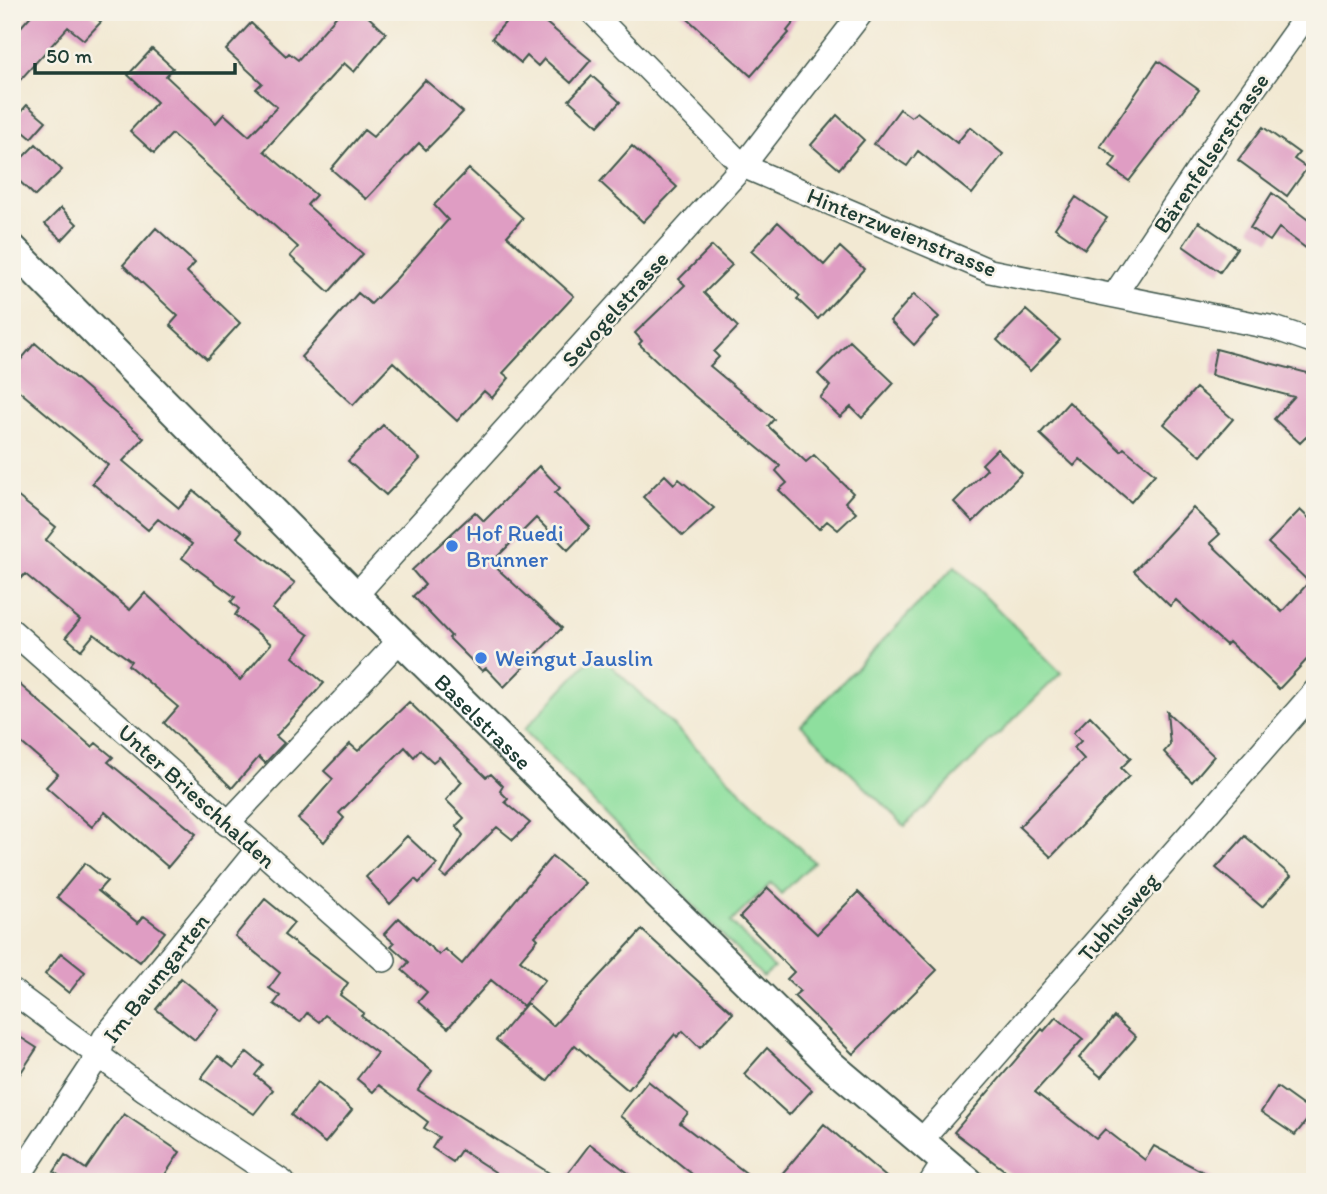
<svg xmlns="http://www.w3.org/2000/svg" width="1327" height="1194" font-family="Itim,sans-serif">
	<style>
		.green { fill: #8edf9e; stroke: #568e69; stroke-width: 2 }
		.building { fill: #df9dc3 }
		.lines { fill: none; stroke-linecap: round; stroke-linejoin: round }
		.minor-casing { stroke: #3f574c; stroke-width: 26 }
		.tertiary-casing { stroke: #3f574c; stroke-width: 32 }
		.minor { stroke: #fff; stroke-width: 23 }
		.tertiary { stroke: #fff; stroke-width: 28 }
		.shop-dot { fill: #3f7fe0; stroke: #f7f3e8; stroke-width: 2.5 }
		.labels { text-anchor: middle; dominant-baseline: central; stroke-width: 5; stroke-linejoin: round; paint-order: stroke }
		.street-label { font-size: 23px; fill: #1f3d34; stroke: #f7f3e8 }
		.shop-label { font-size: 23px; fill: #366cbe; stroke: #f7f3e8; text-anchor: start }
	</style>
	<rect width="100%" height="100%" fill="#f7f3e8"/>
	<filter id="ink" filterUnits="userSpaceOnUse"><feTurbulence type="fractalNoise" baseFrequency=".0143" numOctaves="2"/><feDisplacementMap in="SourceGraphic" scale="14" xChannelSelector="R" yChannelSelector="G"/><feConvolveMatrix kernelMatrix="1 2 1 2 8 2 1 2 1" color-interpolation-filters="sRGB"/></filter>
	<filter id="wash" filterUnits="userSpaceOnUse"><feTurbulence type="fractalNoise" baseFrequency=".00686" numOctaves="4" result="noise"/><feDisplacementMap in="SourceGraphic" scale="28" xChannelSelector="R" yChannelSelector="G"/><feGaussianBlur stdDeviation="1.57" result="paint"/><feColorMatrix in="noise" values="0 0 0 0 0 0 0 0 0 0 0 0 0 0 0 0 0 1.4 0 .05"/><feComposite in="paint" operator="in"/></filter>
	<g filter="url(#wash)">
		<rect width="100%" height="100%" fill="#f2e9d3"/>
		<path class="green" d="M955,566L1061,673L905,826L801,725Z
			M597,652L814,862L781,894L771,883L731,922L774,968L763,977L524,730Z"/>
		<g id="blocks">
			<path class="building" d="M34,12H89L101,22L84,40L68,27L12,89V37Z
				M340,12H363L386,33L354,72L344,63L264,151L316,195L307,205L363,254L329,292L290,256L298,247L172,134L154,153L130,131L157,102L128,75L152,49L173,68L166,76L216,123L224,114L249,136L277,107L256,89L262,83L226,50L251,23L286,56L289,53L298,60Z
				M514,12H533L591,60L571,83L544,59L538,66L527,56L521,63L492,38Z
				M680,12H802L787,31L789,33L751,76Z
				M1158,61L1199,90L1129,181L1110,167L1116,158L1100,146Z
				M592,76L620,102L598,126L569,100Z
				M425,80L463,112L426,150L419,143L366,199L331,169L364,130L373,137Z
				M27,105L46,121L31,138L12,122Z
				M900,109L911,117L917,112L957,143L970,127L1003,154L972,194L918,151L907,166L874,144Z
				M837,115L864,140L839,169L811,145Z
				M1263,127L1299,153L1294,159L1307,168L1287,196L1238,160Z
				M36,144L62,170L35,196L12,174V168Z
				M632,146L677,187L643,222L600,182Z
				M469,169L523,218L507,236L574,296L503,373L509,378L492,398L484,391L457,421L393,362L353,405L301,357L358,293L371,304L396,279L448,220L434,205Z
				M1272,193L1315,225V255L1279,228L1270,241L1250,228Z
				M1076,197L1107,218L1085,249L1055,228Z
				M61,208L77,224L62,240L45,224Z
				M778,222L824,265L840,247L864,269L818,319L797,299L800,296L751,251Z
				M1199,222L1237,248L1220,272L1183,246Z
				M156,228L195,263L187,272L240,323L207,359L170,325L178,316L123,265Z
				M712,246L732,265L704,293L738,327L714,352L719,357L710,366L774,419L768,426L806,462L814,455L853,493L845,502L856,513L838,530L827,521L819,529L779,490L787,483L776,471L780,466L691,393L639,344L642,341L635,333L685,285L679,279Z
				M914,294L939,317L914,345L890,321Z
				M1026,310L1060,340L1030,371L997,340Z
				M850,341L894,383L862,418L851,407L840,417L820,398L830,386L818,374Z
				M35,343L144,438L123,461L179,508L194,491L242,531L237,537L295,583L272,609L309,635L293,657L324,683L276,736L284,743L265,763L259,757L232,788L164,723L178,707L128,665L131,661L94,634L81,650L66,637L80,620L25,574L12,587V492L56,527L46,540L130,610L145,593L240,680L271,644L235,615L239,609L231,602L235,597L182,558L192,544L158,519L148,530L92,483L108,465L12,385V370Z
				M1216,349L1315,375V428L1300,443L1274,419L1294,397L1211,375Z
				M1196,388L1233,419L1201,456L1164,424Z
				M1069,402L1121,451L1124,448L1155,474L1131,502L1080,459L1074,466L1040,434Z
				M383,425L420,459L386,495L348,461Z
				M997,449L1022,473L973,522L954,502L987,469L982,464Z
				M539,466L560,488L555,493L590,527L568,550L536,518L491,563L562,628L504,687L486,668L482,671L449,638L451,636L413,596L425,585L412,570L475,512L484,521Z
				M665,475L674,484L679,479L714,508L683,536L643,497Z
				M1193,508L1220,534L1210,543L1282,612L1309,582L1268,543L1300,510L1315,524V651L1279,689L1229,642L1226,645L1176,600L1170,606L1134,571Z
				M12,678L92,747L96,743L113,757L108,762L196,834L168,867L105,812L92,827L46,787L58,774L12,735Z
				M409,702L486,777L491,774L503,786L500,791L508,799L505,802L530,823L513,840L497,827L446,878L441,874L463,835L456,826L464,818L446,800L462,782L439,757L433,762L420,750L414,757L405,747L339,813L344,818L324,842L298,819L333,779L324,771L350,744L358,751Z
				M1167,712L1214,756L1192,782L1164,752L1170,745Z
				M1090,716L1131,758L1121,768L1129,776L1051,857L1019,827L1084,759L1074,748L1081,741L1073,733Z
				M407,836L437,864L419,883L415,879L390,904L366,877Z
				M1245,836L1291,876L1262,907L1216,868Z
				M552,856L585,883L535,936L538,939L520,960L545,980L523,1006L491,980L448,1028L418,1002L427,992L402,970L409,962L391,946L394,943L384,934L399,918L439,955L445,949L462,964Z
				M85,863L107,881L98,891L138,923L144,916L165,932L140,962L57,897Z
				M768,888L817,934L858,892L937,970L853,1054L794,996L800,991L787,979L794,972L740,917Z
				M265,899L294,923L284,935L348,983L340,995L364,1013L361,1016L432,1071L418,1090L562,1181L590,1144L640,1182H489L495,1172L461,1150L453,1162L432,1148L439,1137L424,1128L428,1122L379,1085L373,1092L357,1079L377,1053L325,1015L319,1022L307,1013L300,1022L274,1004L280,996L269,988L280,973L235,936Z
				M642,930L733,1013L700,1048L683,1031L677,1037L675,1034L628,1090L575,1045L547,1081L496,1040L527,1003L553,1026Z
				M61,953L85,972L69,993L45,974Z
				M181,978L220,1010L195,1040L156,1009Z
				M1056,1017L1083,1039L1035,1092L1096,1139L1105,1129L1145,1160L1154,1146L1222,1182H1020L954,1132L1042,1029L1044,1031Z
				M1114,1017L1136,1037L1101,1077L1079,1058Z
				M12,1032L37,1048L12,1086Z
				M767,1048L812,1090L789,1115L744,1074Z
				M247,1052L263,1065L255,1075L273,1090L254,1114L201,1078L218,1056L234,1068Z
				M648,1081L688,1113L680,1123L758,1182H702L620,1116Z
				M318,1082L352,1110L325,1143L291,1115Z
				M1277,1087L1313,1113L1295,1135L1261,1112Z
				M124,1114L180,1152L160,1182H69L54,1172L65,1155L86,1169Z
				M824,1124L892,1182H775Z"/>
		</g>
	</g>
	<g filter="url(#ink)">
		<use href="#blocks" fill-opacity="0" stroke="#3f574c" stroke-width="2"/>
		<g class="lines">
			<g class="minor-casing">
				<path id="minor" d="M592,12L743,166L990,271L1274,328L1315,342
					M1115,294L1226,128L1309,12
					M356,595L743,166L862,12
					M12,631L384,960
					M227,824L401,639
					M12,991L145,1090L283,1182
					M920,1142L1315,691
					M15,1182L99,1055L104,1038L257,850
					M931,1182L944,1162"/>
			</g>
			<g class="tertiary-casing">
				<g id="tertiary">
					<path id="s1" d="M12,248L377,617L830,1064L969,1182"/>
				</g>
			</g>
			<use href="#minor" class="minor"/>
			<use href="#tertiary" class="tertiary"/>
		</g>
	</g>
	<g class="shop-dot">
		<circle cx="452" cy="546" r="7"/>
		<circle cx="481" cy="658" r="7"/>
	</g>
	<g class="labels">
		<g class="street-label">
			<text transform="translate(1211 153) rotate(-56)">Bärenfelserstrasse</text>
			<text transform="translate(902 232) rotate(22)">Hinterzweienstrasse</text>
			<text transform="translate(615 309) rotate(-48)">Sevogelstrasse</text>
			<text stroke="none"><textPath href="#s1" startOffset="668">Baselstrasse</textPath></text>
			<text transform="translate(197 796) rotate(42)">Unter Brieschhalden</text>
			<text transform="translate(1118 917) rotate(-49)">Tubhusweg</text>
			<text transform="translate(156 978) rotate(-52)">Im Baumgarten</text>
		</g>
		<g class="shop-label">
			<text x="466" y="533">Hof Ruedi<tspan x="466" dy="26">Brunner</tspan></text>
			<text x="495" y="658">Weingut Jauslin</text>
		</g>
	</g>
	<rect width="1327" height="1194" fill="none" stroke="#f7f3e8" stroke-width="42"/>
	<path d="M35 63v10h200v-10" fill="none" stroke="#1f3d34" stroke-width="3.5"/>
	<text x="46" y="63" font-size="21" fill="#1f3d34" stroke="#f7f3e8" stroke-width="5" paint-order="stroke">50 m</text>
</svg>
